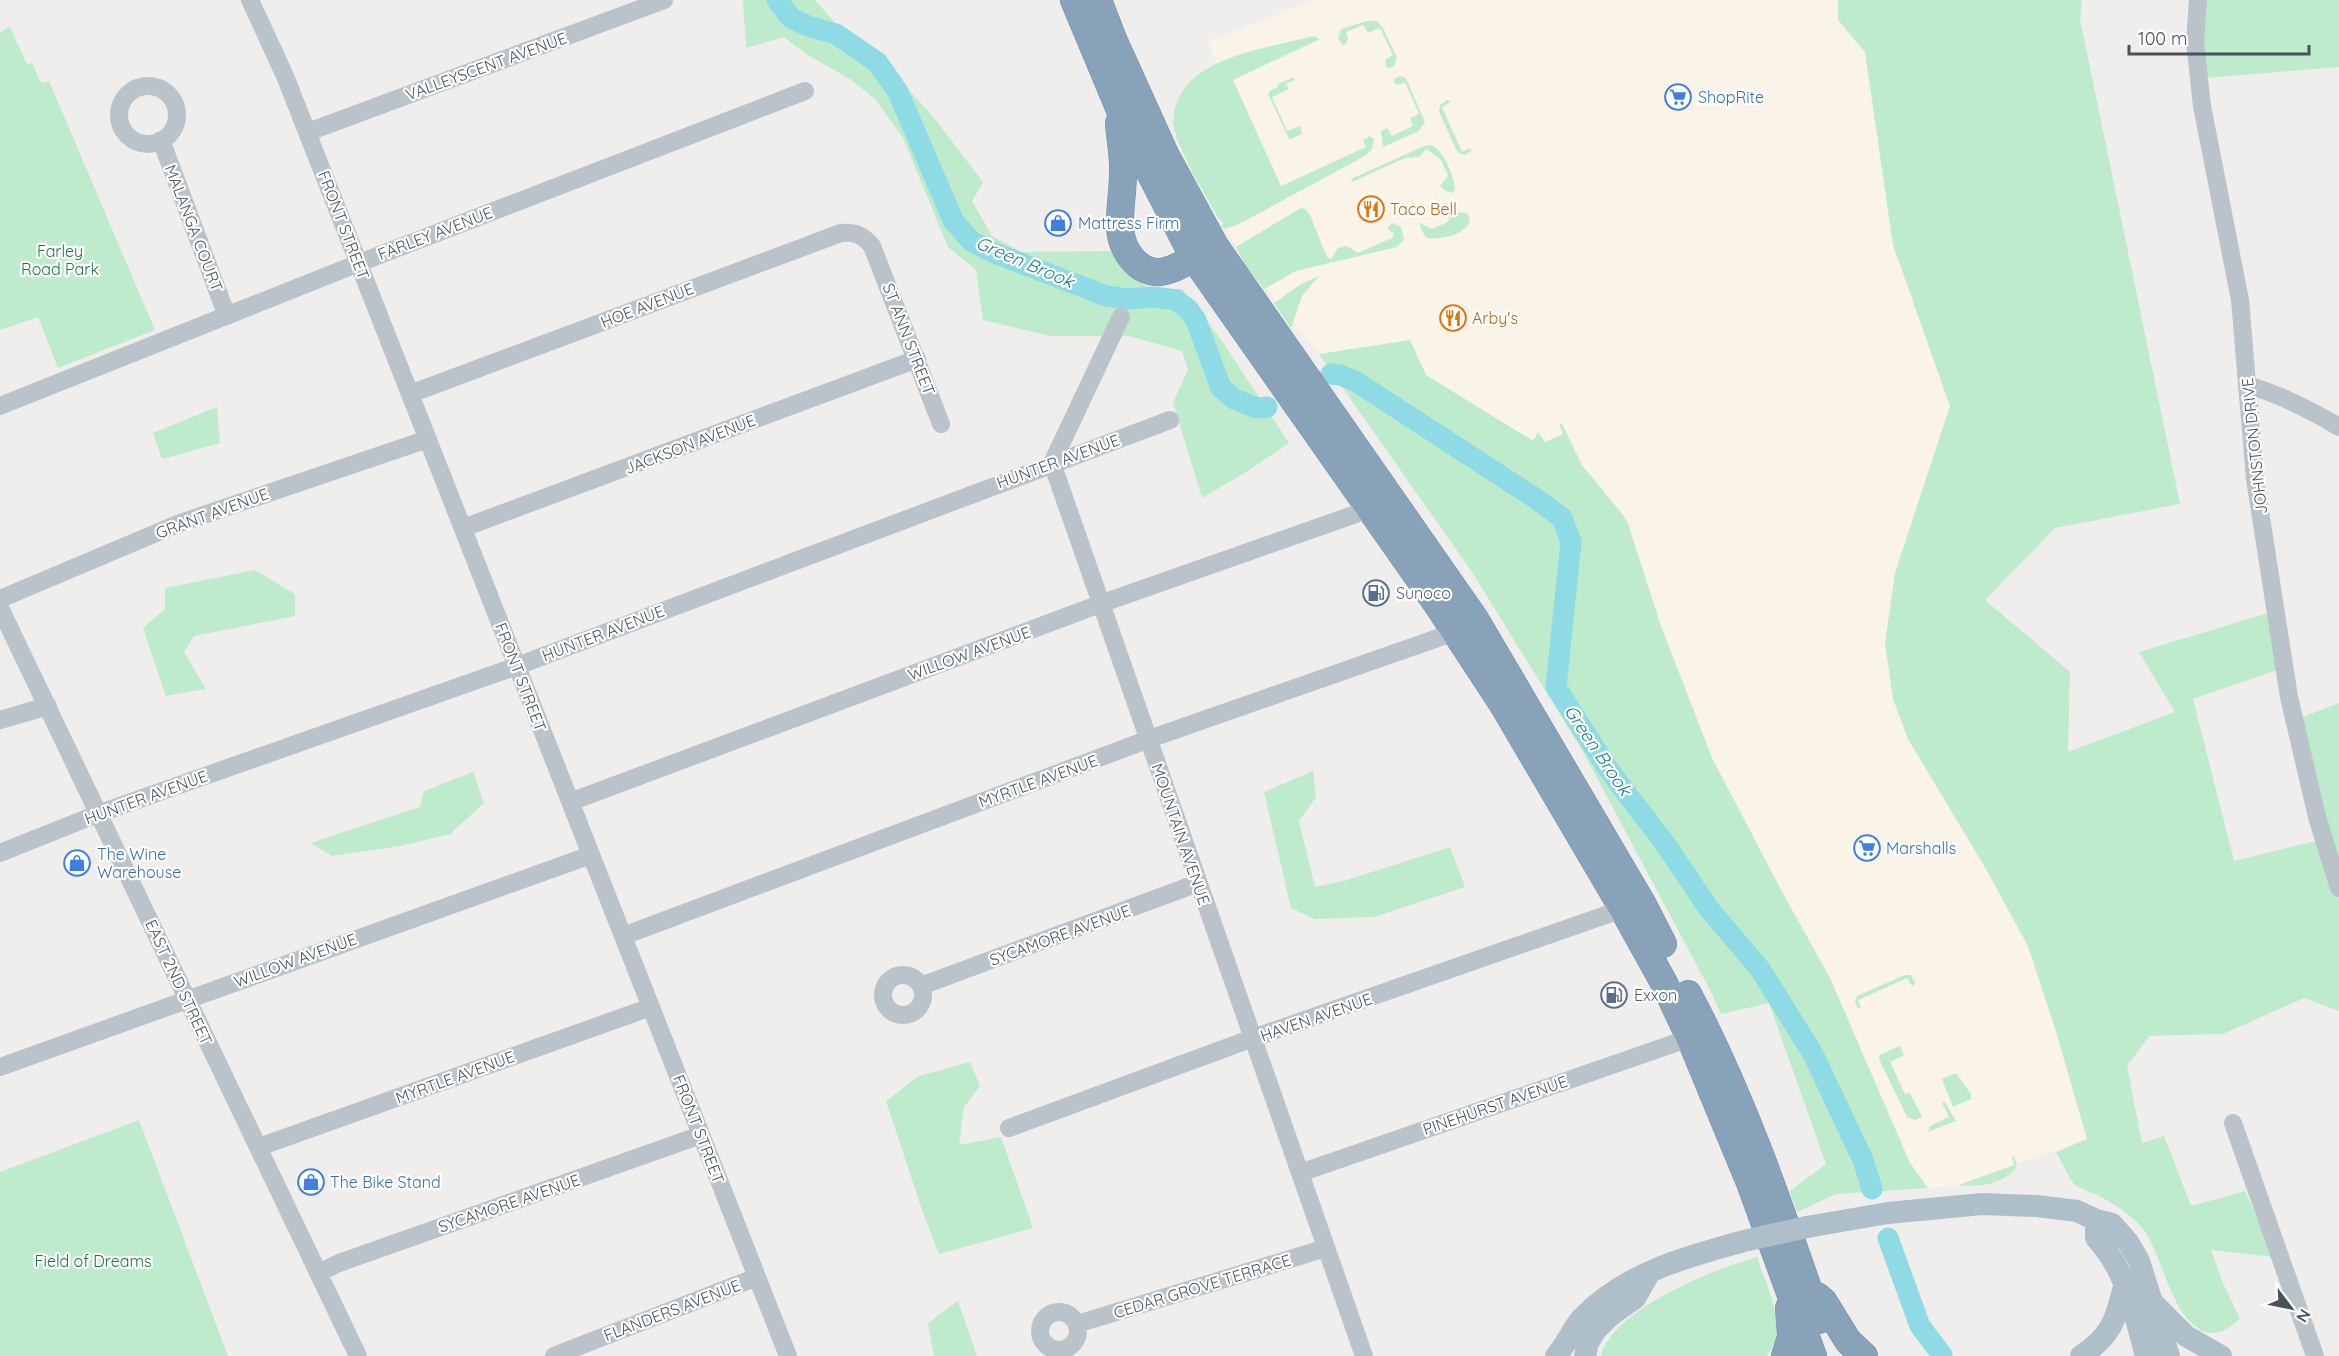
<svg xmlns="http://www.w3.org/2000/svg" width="2339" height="1356" font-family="Quicksand,sans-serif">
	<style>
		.commercial { fill: #faf3e7 }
		.green { fill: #beebcc }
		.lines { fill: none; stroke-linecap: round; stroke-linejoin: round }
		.river { stroke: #8edae5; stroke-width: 21 }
		.highway-casing { stroke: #738fa5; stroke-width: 28 }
		.minor { stroke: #b9c3c9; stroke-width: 18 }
		.major { stroke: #aebfca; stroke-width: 22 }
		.highway { stroke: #88a3b9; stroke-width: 27 }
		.major-bridge { stroke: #aebfca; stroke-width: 22 }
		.labels { text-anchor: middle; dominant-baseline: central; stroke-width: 4.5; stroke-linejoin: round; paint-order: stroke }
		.street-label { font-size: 16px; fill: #475259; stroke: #fff }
		.shop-label { font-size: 16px; fill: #366cbe; stroke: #fff; text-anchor: start }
		.food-label { font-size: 16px; fill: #c56008; stroke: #fff; text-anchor: start }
		.park-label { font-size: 16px; fill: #1d7542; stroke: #fff }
		.service-label { font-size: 16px; fill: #4e5e75; stroke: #fff; text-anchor: start }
		.water-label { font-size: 18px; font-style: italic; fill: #167f8f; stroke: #fff }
	</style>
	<rect width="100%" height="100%" fill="#f0eded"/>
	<path class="commercial" d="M1314,0H1838V20L1865,51L1893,245L1950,406L1895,573L1908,739L1986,869L2028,946L2055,1028L2087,1139L2056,1152L2044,1153L1954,1187L1928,1188L1922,1182L1910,1163L1830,978L1780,888L1712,758L1661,626L1628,524L1623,515L1589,475L1426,375L1410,341L1319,354L1257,277L1219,219L1176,137V132H1174L1236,104L1207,42Z"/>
	<path class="green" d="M743,0H815L835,23L866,44L931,114L983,182L972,201L992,236L1021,252L1111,251C1135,283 1140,290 1182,289L1222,341L1289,443L1243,474L1202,498L1173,402L1188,370L1182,351L1129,336H1050L983,320L976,270L948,247L903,138L875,99L850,79L806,54L784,37L746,48Z
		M1838,0H2082L2080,19L2180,504L2055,528L1985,600L2070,672L2068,752L2175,712L2139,652L2268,613L2280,669L2193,699L2234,861L2320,840L2290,722L2339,703V1011L2304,998L2223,1034L2149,1036L2127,1066L2142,1143L2164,1136L2191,1206L2245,1191L2274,1257L2211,1250L2223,1283L2240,1319C2230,1328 2217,1337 2203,1331C2170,1315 2164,1258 2143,1229C2131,1214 2112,1202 2095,1194C2089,1191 2079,1189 2074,1184C2067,1175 2062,1162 2056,1152L2087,1139L2055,1028L2028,946L1986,869L1908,739L1893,699L1885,643L1895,573L1950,406L1893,245L1865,52L1838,20Z
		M2197,0H2339V67L2194,79Z
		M1367,21H1377L1383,28L1397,58L1393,67L1387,68L1385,62L1386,59L1393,55L1380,28L1368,33L1363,25L1346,32L1348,39L1346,44L1342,45L1338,38L1341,29Z
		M10,27L27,64L32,63L41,83L49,81L155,330L58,368L38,317L0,330V32Z
		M1314,36L1320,39L1233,80L1281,186L1366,147L1363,140L1370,136L1374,139L1372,149L1365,156L1237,225L1224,229L1221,226L1223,223L1219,219L1193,174L1176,137V132H1174C1166,58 1262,50 1314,36Z
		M1400,76L1406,78L1425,122L1419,131L1383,147L1381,131L1387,128L1392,136L1413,126L1410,118L1419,114L1405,82L1398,85L1394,83V79Z
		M1294,77L1295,80L1286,84L1289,89L1272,97L1287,131L1300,126L1302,134L1291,139H1289L1268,94L1270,91L1278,87V84Z
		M1447,100L1450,101L1449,103L1442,107L1462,152L1470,148L1472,150L1465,155L1461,154L1457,151L1439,112L1440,105Z
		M1431,145C1443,149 1455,178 1455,190L1452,193L1446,191L1440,186L1448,176L1441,160L1426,149L1419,157L1405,158L1352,182L1351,179L1424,146Z
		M1301,208L1305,209L1310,215L1327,257L1331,259L1338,248L1347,246L1358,253L1392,238L1394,234L1387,228L1392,223L1401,227L1404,239L1397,247L1296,271L1264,289L1245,265L1236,247Z
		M1445,212L1467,213L1470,218C1469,235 1440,240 1427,238L1421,230L1420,223L1432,229L1448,222L1450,218L1444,213Z
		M1319,276L1302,296L1291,328L1274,303L1301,284Z
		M1410,340L1426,375L1533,441L1538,432L1545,442L1563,434L1559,424H1562L1582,465L1623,515L1628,524L1661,626L1712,758L1780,888L1830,978L1910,1163L1928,1188L1836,1194L1797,1212L1790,1191L1826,1164L1769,1003L1721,1014L1710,990L1582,750L1472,572L1319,354Z
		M217,407L220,443L162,459L153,433Z
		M255,570L295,594V616L194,636L184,652L206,689L166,696L143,628L165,609V588Z
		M1313,771L1316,797L1299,821L1315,887L1347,880L1450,847L1465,887L1374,917L1314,919L1291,908L1264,792Z
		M473,772L484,803L450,834L400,846L332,856L310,843L420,807L424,791Z
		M1905,975H1911L1915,982L1914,986L1911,985L1907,978L1858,1000L1861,1008L1858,1009L1855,1002L1857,996Z
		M1900,1046L1904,1055L1890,1062L1905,1094L1910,1093L1922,1117L1915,1120L1907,1117L1879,1059L1880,1055Z
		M970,1062L980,1086L964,1107L959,1145L1001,1137L1033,1228L939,1254L922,1210L886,1101L919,1076Z
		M1956,1073L1971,1094V1099L1953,1107L1942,1079Z
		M1945,1102L1956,1121L1928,1132L1930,1126L1949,1117L1942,1103Z
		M139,1120L228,1356H0V1172Z
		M2014,1156L2017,1165C2009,1183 1977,1188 1959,1185L2014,1165L2012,1157Z
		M1757,1257C1767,1288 1789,1326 1767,1356H1601C1613,1309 1714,1269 1757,1257Z
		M958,1301L977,1356H934L928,1323Z"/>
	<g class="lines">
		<path class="river" d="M777,0L791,18L808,26L836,34L878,63L898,92L953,220L971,241L992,252L1106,296L1127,299L1154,297L1176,300L1188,309L1196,320L1221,388L1234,399L1257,408L1267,407
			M1331,374L1340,375L1355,381L1535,498L1562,518L1571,542L1556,687L1608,769L1666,845L1709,909L1760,969L1813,1054L1863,1160L1872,1189
			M1888,1238L1920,1326L1942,1355"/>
		<g class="highway-casing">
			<path id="highway" d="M1074,0L1130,134L1194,258L1439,607L1502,703L1623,909L1664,983L1690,1038L1750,1183L1813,1356
				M1098,0L1113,39L1166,156L1215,246L1475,619L1642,903L1663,944
				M1119,123C1120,140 1124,157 1123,174C1123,192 1119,211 1120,229C1122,250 1137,273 1160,272C1172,271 1184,263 1194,258
				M1688,994C1743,1097 1781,1210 1819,1320
				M1817,1296L1824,1302L1848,1341L1864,1356
				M1785,1356L1791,1336L1789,1308"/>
		</g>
		<path class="minor" d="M250,0L285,76L788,1356
			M2198,0L2195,42L2202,106L2240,300L2255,479L2289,697L2317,817L2339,888
			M119 115a29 29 0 1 1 58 0a29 29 0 1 1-58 0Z
			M308,132L664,0
			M161,140L227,316
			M1121,317L1052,463L1364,1356
			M2248,385C2281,395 2309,409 2339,427
			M410,394L841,233C855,232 863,235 872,246L941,424
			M0,406L359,263L805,91
			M463,528L917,359
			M0,599L180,523L428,439
			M0,608L358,1356
			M0,720L48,706
			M570,802L1100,604L1370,509
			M0,853L100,813L517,666L1170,420
			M623,936L1152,738L1455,632
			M883 995a20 20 0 1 1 40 0a20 20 0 1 1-40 0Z
			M921,986L1198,883
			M0,1067L591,855
			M2233,1123L2315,1356
			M1009,1128L1253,1038L1623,909
			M259,1147L651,1007
			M1300,1173L1690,1038
			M319,1273L339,1263L701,1135
			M1040 1331a19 19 0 1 1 38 0a19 19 0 1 1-38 0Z
			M1077,1324L1326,1248
			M554,1356L757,1277"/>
		<path class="major" d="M2096,1220V1238C2126,1269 2135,1316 2146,1356
			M1807,1227L1888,1213L1982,1204L2037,1206L2077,1211L2096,1220L2112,1224L2128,1242L2139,1261L2169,1356
			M2154,1304L2186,1336L2221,1356
			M1556,1356C1567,1344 1572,1329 1582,1318C1626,1272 1689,1256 1748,1240
			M1585,1356L1588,1343L1595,1331L1611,1315L1635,1298L1650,1272
			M2081,1356C2111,1336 2116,1320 2124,1286"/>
		<use href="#highway" class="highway"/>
		<path class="major-bridge" d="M1748,1240L1807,1227"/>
	</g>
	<defs>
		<g id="supermarket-ring" transform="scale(1.35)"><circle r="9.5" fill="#fff" stroke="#3f7fe0" stroke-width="1.5"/><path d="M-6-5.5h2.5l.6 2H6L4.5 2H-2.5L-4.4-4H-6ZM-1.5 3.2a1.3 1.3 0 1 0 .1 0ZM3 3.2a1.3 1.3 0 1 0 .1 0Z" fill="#3f7fe0"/></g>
		<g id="restaurant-ring" transform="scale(1.35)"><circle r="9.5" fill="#fff" stroke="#e8710a" stroke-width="1.5"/><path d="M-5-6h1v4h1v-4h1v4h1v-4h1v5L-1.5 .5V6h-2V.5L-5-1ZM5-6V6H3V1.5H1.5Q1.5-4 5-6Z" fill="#e8710a"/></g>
		<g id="shop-ring" transform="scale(1.35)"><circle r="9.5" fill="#fff" stroke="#3f7fe0" stroke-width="1.5"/><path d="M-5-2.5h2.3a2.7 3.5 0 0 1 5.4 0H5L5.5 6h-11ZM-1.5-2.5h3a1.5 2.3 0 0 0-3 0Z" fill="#3f7fe0"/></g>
		<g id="fuel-ring" transform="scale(1.35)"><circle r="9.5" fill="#fff" stroke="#5c6f8a" stroke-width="1.5"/><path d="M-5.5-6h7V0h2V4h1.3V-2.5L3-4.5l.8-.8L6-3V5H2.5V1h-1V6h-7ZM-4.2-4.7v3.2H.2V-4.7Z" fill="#5c6f8a"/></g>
	</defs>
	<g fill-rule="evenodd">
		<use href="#supermarket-ring" x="1678" y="97"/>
		<use href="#restaurant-ring" x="1371" y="209"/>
		<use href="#shop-ring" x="1058" y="223"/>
		<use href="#restaurant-ring" x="1453" y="318"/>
		<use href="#fuel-ring" x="1376" y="593"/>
		<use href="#supermarket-ring" x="1867" y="848"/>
		<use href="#shop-ring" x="77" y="863"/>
		<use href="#fuel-ring" x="1614" y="995"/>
		<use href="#shop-ring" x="311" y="1182"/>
	</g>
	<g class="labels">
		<g class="street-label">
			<text transform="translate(486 66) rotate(-20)">VALLEYSCENT AVENUE</text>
			<text transform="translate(344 225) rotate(69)">FRONT STREET</text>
			<text transform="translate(194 228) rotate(69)">MALANGA COURT</text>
			<text transform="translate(435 233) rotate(-21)">FARLEY AVENUE</text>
			<text transform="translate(647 305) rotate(-21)">HOE AVENUE</text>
			<text transform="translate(909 339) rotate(69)">ST ANN STREET</text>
			<text transform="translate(690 444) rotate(-21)">JACKSON AVENUE</text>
			<text transform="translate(2254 446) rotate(-96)">JOHNSTON DRIVE</text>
			<text transform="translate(1058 461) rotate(-20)">HUNTER AVENUE</text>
			<text transform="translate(212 513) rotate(-20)">GRANT AVENUE</text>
			<text transform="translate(603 633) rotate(-21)">HUNTER AVENUE</text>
			<text transform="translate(969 653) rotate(-20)">WILLOW AVENUE</text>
			<text transform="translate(521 677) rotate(69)">FRONT STREET</text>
			<text transform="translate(1038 781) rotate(-20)">MYRTLE AVENUE</text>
			<text transform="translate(146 797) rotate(-20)">HUNTER AVENUE</text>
			<text transform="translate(1181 834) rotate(71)">MOUNTAIN AVENUE</text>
			<text transform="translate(1060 935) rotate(-20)">SYCAMORE AVENUE</text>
			<text transform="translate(295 960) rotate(-20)">WILLOW AVENUE</text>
			<text transform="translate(179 982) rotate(65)">EAST 2ND STREET</text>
			<text transform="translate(1316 1017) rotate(-19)">HAVEN AVENUE</text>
			<text transform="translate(455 1077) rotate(-20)">MYRTLE AVENUE</text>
			<text transform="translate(1495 1105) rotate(-19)">PINEHURST AVENUE</text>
			<text transform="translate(699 1129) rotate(69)">FRONT STREET</text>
			<text transform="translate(509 1203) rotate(-19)">SYCAMORE AVENUE</text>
			<text transform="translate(1202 1286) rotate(-17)">CEDAR GROVE TERRACE</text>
			<text transform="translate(672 1310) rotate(-21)">FLANDERS AVENUE</text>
		</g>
		<g class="shop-label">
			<text x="1698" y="97">ShopRite</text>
			<text x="1078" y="223">Mattress Firm</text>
			<text x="1886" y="848">Marshalls</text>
			<text x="97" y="854">The Wine<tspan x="97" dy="18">Warehouse</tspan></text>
			<text x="330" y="1182">The Bike Stand</text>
		</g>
		<g class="food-label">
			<text x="1390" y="209">Taco Bell</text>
			<text x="1472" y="318">Arby's</text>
		</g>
		<g class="park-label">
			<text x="60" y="251">Farley<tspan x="60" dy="18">Road Park</tspan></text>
			<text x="93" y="1261">Field of Dreams</text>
		</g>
		<g class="service-label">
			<text x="1396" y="593">Sunoco</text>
			<text x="1634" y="995">Exxon</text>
		</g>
		<g class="water-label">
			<text transform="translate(1025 262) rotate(23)">Green Brook</text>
			<text transform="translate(1598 750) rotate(56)">Green Brook</text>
		</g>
	</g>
	<g transform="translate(2291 1308) rotate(122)" stroke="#ffffff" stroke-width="4.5" paint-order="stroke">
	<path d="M0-4.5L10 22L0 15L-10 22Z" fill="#475259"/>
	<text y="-9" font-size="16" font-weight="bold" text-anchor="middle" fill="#475259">N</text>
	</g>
	<path d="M2129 45v9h180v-9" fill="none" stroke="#475259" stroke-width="3"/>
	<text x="2138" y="45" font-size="18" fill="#475259" stroke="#ffffff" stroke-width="4.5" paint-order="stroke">100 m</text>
</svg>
